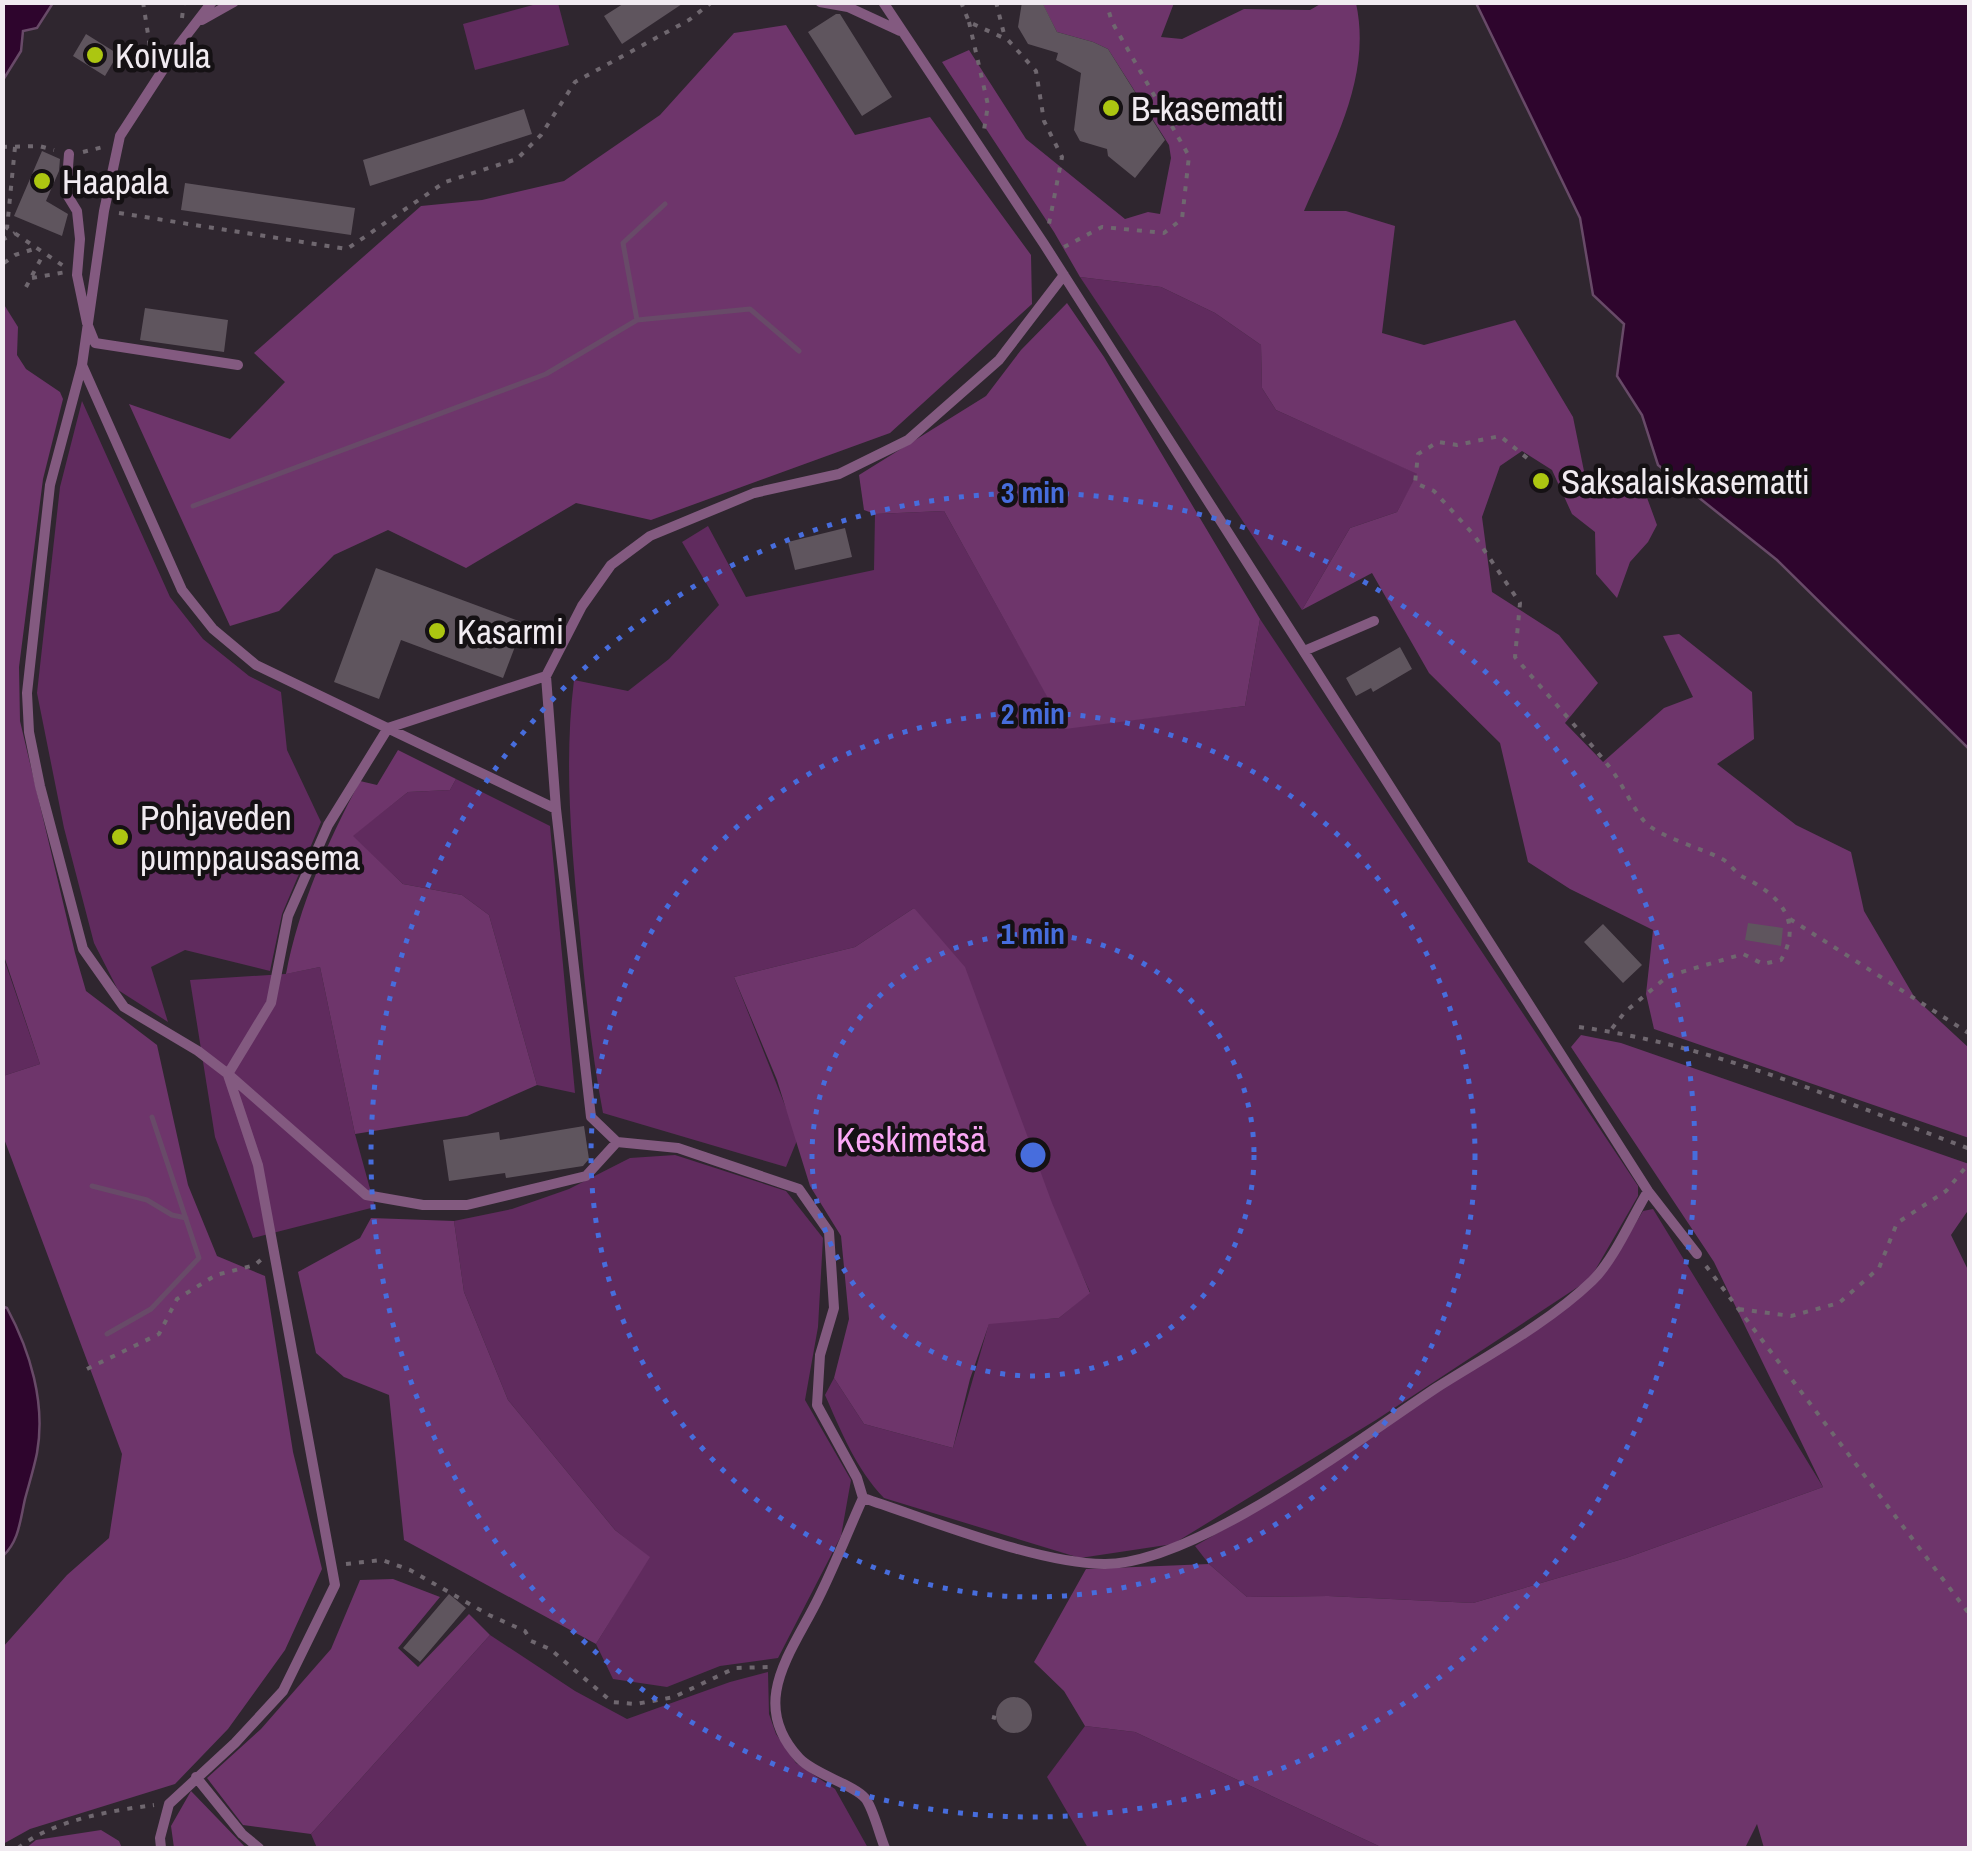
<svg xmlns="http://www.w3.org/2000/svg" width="1972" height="1851" font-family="'Archivo Narrow',sans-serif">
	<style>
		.green { fill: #602b5e }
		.forest { fill: #6e356b }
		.water { fill: #2e052d; stroke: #684a68; stroke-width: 2.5 }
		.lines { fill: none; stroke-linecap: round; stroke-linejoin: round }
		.stream { stroke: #684a68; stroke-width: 5 }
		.building { fill: #5f555e }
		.path { stroke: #6f676f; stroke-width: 4; stroke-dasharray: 5 8; stroke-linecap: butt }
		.service { stroke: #835a80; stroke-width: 10 }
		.ring { fill: none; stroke: #476ddd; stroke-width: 5; stroke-dasharray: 5 10 }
		.poi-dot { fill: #acc611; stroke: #151114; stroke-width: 4 }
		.labels { text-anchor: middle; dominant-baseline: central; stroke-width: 9; stroke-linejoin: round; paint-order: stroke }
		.poi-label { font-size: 35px; fill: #f1ebf1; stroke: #151114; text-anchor: start }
		.park-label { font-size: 35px; fill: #fba8f6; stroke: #151114 }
		.centre { fill: #476ddd; stroke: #151114; stroke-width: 5 }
		.ring-label { font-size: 30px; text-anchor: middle; font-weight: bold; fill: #476ddd; stroke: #151114; stroke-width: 9; stroke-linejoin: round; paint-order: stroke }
	</style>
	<rect width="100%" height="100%" fill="#2f262f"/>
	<path class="green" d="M544,2L558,3L569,45L475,70L463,24Z
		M1080,277L1161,287L1215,313L1261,345L1262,388L1276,410L1418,474L1397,512L1350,528L1302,610Z
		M82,401L170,597L203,639L249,676L281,692L287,750L321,822L282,914L270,971L185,950L151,967L168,1022L118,990L94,943L64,828L37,693L60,487Z
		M944,511L1065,728L1245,706L1260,619L1638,1186V1196L1590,1279L1376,1420L1173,1544L1080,1558L884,1498C856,1469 841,1431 825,1395L834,1378L864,1424L953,1448L989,1323L1059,1318L1090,1292L914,908L855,947L734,977L798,1138L786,1167L603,1113C591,1050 585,987 579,923C571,842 564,761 574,680L628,691L669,659L719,605L682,542L708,526L746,597L874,570L875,514Z
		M456,779L550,826L575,1093L537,1085L489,915L462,895L403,884L352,836L408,792L450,790Z
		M2,953L40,1064L3,1076H2Z
		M320,967L355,1134L375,1207L253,1238L215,1137L190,980L285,974Z
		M675,1155L786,1191L823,1238L818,1327L805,1400L851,1480L841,1536L778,1658L720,1666L667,1687L613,1679L596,1644L649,1557L615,1530L508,1400L464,1292L454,1221L512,1209L569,1189L630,1158Z
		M1653,1209L1823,1487L1626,1558L1473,1603L1328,1596L1247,1597L1209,1564L1195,1546L1282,1496L1594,1284L1609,1268L1643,1211Z
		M490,1635L575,1691L627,1719L730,1682L768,1672L769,1714L776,1734L796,1763L835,1789L868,1848H317L311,1834Z
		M1085,1726L1135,1732L1383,1848H1088L1047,1777Z"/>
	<path class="forest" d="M1042,3H1174L1161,37L1182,39L1244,9L1310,10L1322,3H1356C1372,77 1333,144 1304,211H1346L1395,226L1382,333L1424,345L1515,320L1573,417L1585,476L1611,474L1642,484L1657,525L1648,542L1630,562L1617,598L1596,574L1595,532L1572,514L1552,470L1522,451L1500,466L1482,517L1492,592L1559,635L1598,683L1565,723L1603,762L1664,708L1693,697L1663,636L1679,634L1752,692L1754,739L1717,764L1796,825L1851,852L1864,911L1915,998L1969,1048V1138L1654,1029L1646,994L1653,930L1570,889L1528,862L1500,743L1429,673L1372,573L1302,610L1350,528L1397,512L1417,474L1276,410L1262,388L1261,345L1215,313L1161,287L1080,277L1054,232L942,62L969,50L1026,139L1125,219L1148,212L1160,214L1171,158L1169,145L1108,49L1093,42L1057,32Z
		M786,25L855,135L930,117L1031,255L1032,304L890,433L651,520L576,503L466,568L388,530L334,555L279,611L230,626L129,404L230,439L285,382L254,353L421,206L482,200L564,181L660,115L734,33Z
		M3,303L18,327L17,355L26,369L60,392L63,399L43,479L19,667L20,721L75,953L86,991L157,1045L188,1185L217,1256L265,1276L293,1452L322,1569L285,1650L228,1729L175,1784L30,1829L3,1844V1647L67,1575L109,1538L122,1454L3,1136V1076L40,1064L3,953Z
		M1067,303L1104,357L1260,619L1245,706L1065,729L944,511L875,514L864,510L859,475L986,396L1021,350Z
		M398,750L456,779L450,790L408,792L353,836L403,884L462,895L489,915L537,1085L467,1116L355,1134L320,967L286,974C299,906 327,843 360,781L377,785Z
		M914,908L965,967L1052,1203L1090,1293L1059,1318L989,1324L970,1379L953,1448L864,1424L834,1378L849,1319L841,1236L810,1186L777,1080L734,977L855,947Z
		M1581,1035L1621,1043L1969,1164V1209L1951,1235L1970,1274L1969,1848H1764L1757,1824L1745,1848H1383L1135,1732L1085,1726L1064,1691L1034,1662L1086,1569L1209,1564L1247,1597L1328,1596L1473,1603L1626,1558L1823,1487L1714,1262L1571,1047Z
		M371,1218L454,1221L464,1292L508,1400L615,1530L650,1557L596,1644L404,1540L389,1395L344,1377L316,1353L298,1272L360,1238Z
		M393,1579L440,1597L398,1648L418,1667L469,1614L490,1635L311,1834L243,1825L207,1778L261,1729L331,1649L360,1580Z
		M191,1791L246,1848H174L171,1826Z
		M101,1830L119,1841L122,1848H26L36,1840Z"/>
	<path class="water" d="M3,2L53,3L37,28L23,31L21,51L3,80Z
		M1476,3H1969V749L1777,560L1658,465L1642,415L1617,376L1624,324L1593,295L1580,218Z
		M2,1306L7,1308C30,1351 46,1403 37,1453C34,1468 29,1484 25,1499C20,1521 19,1541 3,1556Z"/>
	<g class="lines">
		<path class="stream" d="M637,320L623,243L665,204
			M193,506L546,374L637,320L750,309L799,351
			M92,1186L147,1200L172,1215L186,1218
			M107,1334L151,1309L199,1258L152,1117"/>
	</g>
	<path class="building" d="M626,2H685L622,44L604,16Z
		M1022,2H1042L1057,32L1093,42L1108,49L1165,140L1135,178L1108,156L1107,149L1080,141L1074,130L1081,73L1056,60L1058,53L1028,44L1018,27Z
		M836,14H840L892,97L862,116L808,32Z
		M86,34L118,54L105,76L73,56Z
		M524,109L532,134L370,186L363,160Z
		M42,151L60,159L59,171L46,201L68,214L62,236L14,216Z
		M185,183L355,208L351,235L181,210Z
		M145,308L228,320L224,352L140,340Z
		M845,528L852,557L795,570L788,542Z
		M376,568L524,623L503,678L401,640L379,699L334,682Z
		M1400,647L1412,669L1373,692L1371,688L1356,696L1346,678Z
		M1748,923L1783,928L1781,946L1745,940Z
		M1603,924L1642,965L1623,983L1584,942Z
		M584,1126L589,1159L583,1166L506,1178L505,1173L449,1181L443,1140L499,1132L500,1140Z
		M449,1594L466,1608L420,1662L403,1648Z
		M996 1715a18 18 0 1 1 36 0a18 18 0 1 1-36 0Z"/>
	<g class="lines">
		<path class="path" d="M143,2L152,60
			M961,2L969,22L1008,40L1036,71L1044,121L1062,157L1049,224
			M996,2L1005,38
			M182,18L184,2
			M969,22L988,105L984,130
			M2,147L39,146L54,150
			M15,147L7,228L65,267
			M83,152L103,147
			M119,213L347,249L445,182L517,159L541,135L575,82L689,20L712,2
			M2,240L15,233
			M1064,247L1102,227L1164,233L1182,219L1189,156L1112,22L1106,2
			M4,263L15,255L37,248
			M32,278L66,272
			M26,287L44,253
			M1527,458L1500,436L1457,445L1438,442L1418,454L1415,483L1434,491L1474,535L1520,603L1515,657C1547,695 1581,731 1611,769C1623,785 1631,805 1644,821C1656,836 1701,848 1720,858C1730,862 1735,873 1743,877C1778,894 1804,920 1781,960L1763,964L1743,954L1668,976L1625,1012L1610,1031
			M1790,919L1970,1034
			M1579,1027C1714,1045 1843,1102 1970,1149
			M1706,1266L1970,1615
			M1739,1309L1791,1316L1839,1303L1879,1268L1897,1223L1946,1191L1970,1162
			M87,1369L159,1334L177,1299L216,1275L255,1265L263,1258
			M346,1564L382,1560L410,1570L489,1615L525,1631L531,1641L550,1649L612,1702L636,1704L674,1697L735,1668L770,1667
			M992,1717L996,1718
			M18,1848C54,1820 109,1811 154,1805"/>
		<path class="service" d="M212,2L179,45L120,136L104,211L82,365L182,590L213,629L256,665L556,809
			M820,2L848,7L900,31
			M883,2L1044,244L1648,1191L1697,1254
			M202,20L234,2
			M69,154L66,193L77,211L80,239L77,275L87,323L95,343L238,365
			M82,365L50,485L27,693L29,732L40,786L83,949L124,1007L198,1051L228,1074L366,1195L423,1205H467L586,1176L617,1142
			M1304,651L1374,621
			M546,676L556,809L591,1117L617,1142L678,1148L799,1189L829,1232L834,1308L820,1355L817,1405L857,1478L863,1498C931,1520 1035,1563 1104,1564C1194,1565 1359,1439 1436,1388C1488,1355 1547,1324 1592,1281C1614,1260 1632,1217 1648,1191
			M228,1074L271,1003L288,916L328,825L388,728L546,676L582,606L611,565L650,536L754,493L839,474L908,440L999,360L1064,275
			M863,1498C848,1531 835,1565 819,1597C793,1651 747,1702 799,1758C815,1775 853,1784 865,1798C873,1807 880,1837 885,1848
			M196,1777L242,1834L259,1848
			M161,1848L160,1838L169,1804L235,1743L283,1691L335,1585L258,1165L228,1075"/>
	</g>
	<g class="ring">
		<circle cx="1033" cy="1155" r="221"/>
		<circle cx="1033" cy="1155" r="442"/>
		<circle cx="1033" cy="1155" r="662"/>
	</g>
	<g class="poi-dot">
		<circle cx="95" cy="55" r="10"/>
		<circle cx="1111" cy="108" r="10"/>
		<circle cx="42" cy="181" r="10"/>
		<circle cx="1541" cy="481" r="10"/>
		<circle cx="437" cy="631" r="10"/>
		<circle cx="120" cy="837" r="10"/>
	</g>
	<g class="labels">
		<g class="poi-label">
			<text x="115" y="55">Koivula</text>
			<text x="1131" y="108">B-kasematti</text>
			<text x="62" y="181">Haapala</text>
			<text x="1561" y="481">Saksalaiskasematti</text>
			<text x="457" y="631">Kasarmi</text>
			<text x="140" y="817">Pohjaveden<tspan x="140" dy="40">pumppausasema</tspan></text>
		</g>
		<g class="park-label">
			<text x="911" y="1139">Keskimetsä</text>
		</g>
	</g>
	<circle cx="1033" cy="1155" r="15" class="centre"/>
	<g class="ring-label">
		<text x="1033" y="503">3 min</text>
		<text x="1033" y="724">2 min</text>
		<text x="1033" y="944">1 min</text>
	</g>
	<rect width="1972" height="1851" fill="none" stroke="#f1ebf1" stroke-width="10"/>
</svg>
